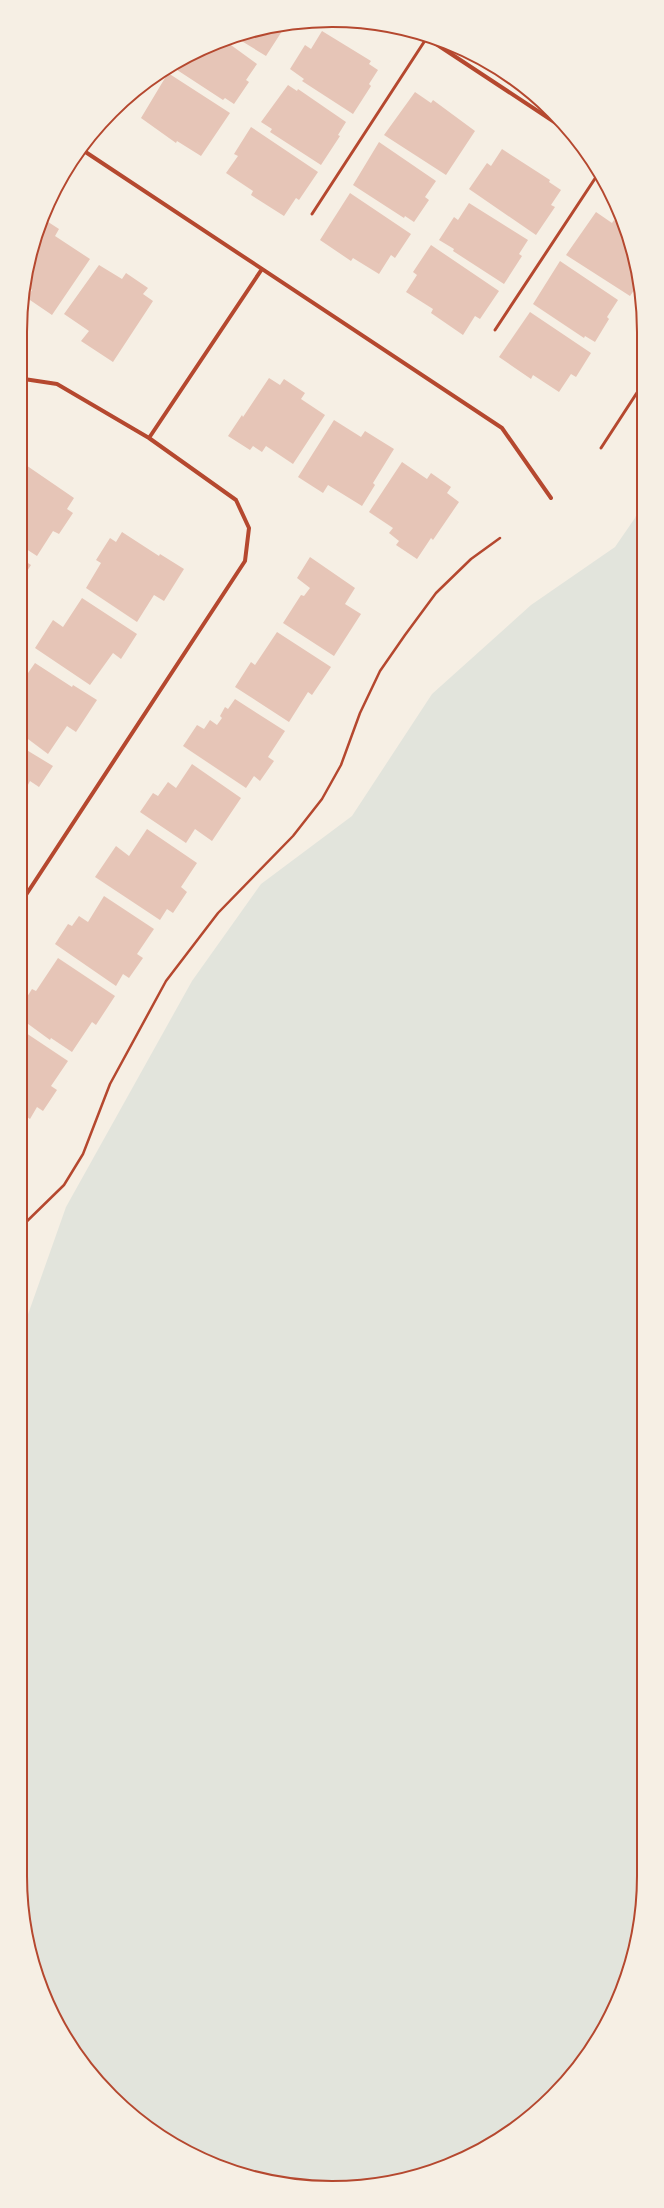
<svg xmlns="http://www.w3.org/2000/svg" width="664" height="2208" font-family="Signika,sans-serif">
	<style>
		.green { fill: #e2e4dc }
		.building { fill: #e6c5b7 }
		.lines { fill: none; stroke-linecap: round; stroke-linejoin: round }
		.path { stroke: #b5482f; stroke-width: 2.5 }
		.service { stroke: #b5482f; stroke-width: 3 }
		.minor { stroke: #b5482f; stroke-width: 4 }
		.rim { fill: none; stroke: #b5482f; stroke-width: 2 }
	</style>
	<rect width="100%" height="100%" fill="#f6efe4"/>
	<path class="green" d="M642,501L644,1876L638,1937L620,1995L592,2049L522,2124L470,2156L413,2177L352,2187L292,2185L194,2156L142,2124L98,2082L44,1995L26,1937L20,1876V1337L66,1207L192,981L261,884L352,816L432,694L531,605L615,547L635,518Z"/>
	<path class="building" d="M286,25L266,56L235,37L271,26Z
		M322,31L371,61L369,64L378,70L369,84L371,86L353,114L302,81L304,79L290,69L305,45L311,49Z
		M224,40L257,64L246,80L249,82L234,104L225,98L223,100L171,66L213,44Z
		M168,73L230,113L201,156L177,141L176,143L141,118Z
		M288,85L297,91L298,89L346,122L338,135L340,136L321,165L270,132L272,129L261,122Z
		M415,92L431,103L433,100L475,131L446,175L384,135Z
		M251,127L318,172L299,200L296,198L284,216L251,195L253,191L226,173L238,156L234,154Z
		M379,142L436,181L425,197L429,200L414,222L405,216L404,218L353,185Z
		M502,149L550,180L549,182L561,190L551,205L555,207L536,235L469,189L487,163L491,166Z
		M350,193L411,234L395,258L391,255L379,274L353,258L351,261L320,240Z
		M469,203L528,240L519,254L522,256L504,284L453,251L454,249L439,240L454,217L458,220Z
		M596,212L612,223L614,220L621,225L639,283L630,296L566,255Z
		M42,218L59,229L55,236L90,259L52,315L27,298L32,290L25,285L26,271Z
		M431,245L499,291L480,319L475,316L463,335L431,313L433,309L406,292L417,275L413,272Z
		M560,261L618,300L607,317L609,319L595,342L585,336L584,338L533,304Z
		M99,265L122,279L126,273L148,288L143,294L153,301L113,362L81,341L89,331L64,314Z
		M530,312L591,353L576,377L571,374L559,392L533,375L531,379L499,357Z
		M269,378L280,385L284,379L305,393L301,399L325,415L293,464L266,446L262,452L253,446L250,450L228,436L242,415L243,417Z
		M334,420L361,437L365,431L394,449L373,483L375,485L362,506L328,485L323,493L298,477Z
		M20,461L74,498L67,509L73,513L59,534L53,531L37,556L20,545Z
		M402,462L427,479L431,473L451,487L447,493L459,502L433,540L431,538L417,559L396,545L399,541L389,533L393,528L369,512Z
		M122,532L159,556L160,554L184,569L164,601L154,595L137,622L86,588L101,563L96,560L110,538L116,542Z
		M310,557L355,588L345,604L361,614L334,656L283,623L301,595L304,596L310,588L297,578Z
		M20,558L31,565L20,582Z
		M82,598L137,634L121,659L113,653L90,685L35,648L53,620L63,627Z
		M277,632L331,667L312,695L308,692L289,722L235,687L251,662L255,665Z
		M35,663L72,687L73,685L97,700L76,732L67,726L48,754L20,733V673L22,670L28,673Z
		M235,699L285,731L268,757L274,761L260,781L254,776L246,788L183,746L197,725L204,729L210,720L217,725L222,718L220,716L225,707L228,709Z
		M20,746L53,766L39,787L30,781L20,800Z
		M192,764L241,798L212,841L195,829L186,843L140,812L153,793L158,796L168,782L176,788Z
		M147,829L197,863L181,887L187,892L173,913L167,909L160,920L95,877L116,846L129,856Z
		M104,896L154,929L137,954L143,958L129,978L123,974L116,986L55,944L68,924L72,926L79,916L88,922Z
		M58,958L115,996L96,1025L92,1022L72,1052L51,1038L50,1040L20,1018V1008L32,989L36,991Z
		M20,1029L68,1061L51,1086L57,1090L43,1111L37,1107L30,1119L20,1112Z
		M20,1124L27,1129L20,1140Z"/>
	<g class="lines">
		<path class="path" d="M20,1228L64,1185L83,1154L110,1084L166,981L218,913L293,836L322,799L341,765L360,713L380,671L405,635L436,593L471,559L500,538"/>
		<path class="service" d="M312,214L426,39
			M495,330L598,174
			M601,448L642,385"/>
		<path class="minor" d="M430,40L571,133
			M81,149L502,428L551,498
			M20,381L24,379L57,384L149,438
			M20,904L245,561L249,528L236,500L149,438L262,269"/>
	</g>
	<path d="M0 0H664V2208H0ZM332 27H332A305 305 0 0 1 637 332V1876A305 305 0 0 1 332 2181H332A305 305 0 0 1 27 1876V332A305 305 0 0 1 332 27Z" fill="#f6efe4" fill-rule="evenodd"/>
	<path class="rim" d="M332 27H332A305 305 0 0 1 637 332V1876A305 305 0 0 1 332 2181H332A305 305 0 0 1 27 1876V332A305 305 0 0 1 332 27Z"/>
</svg>
